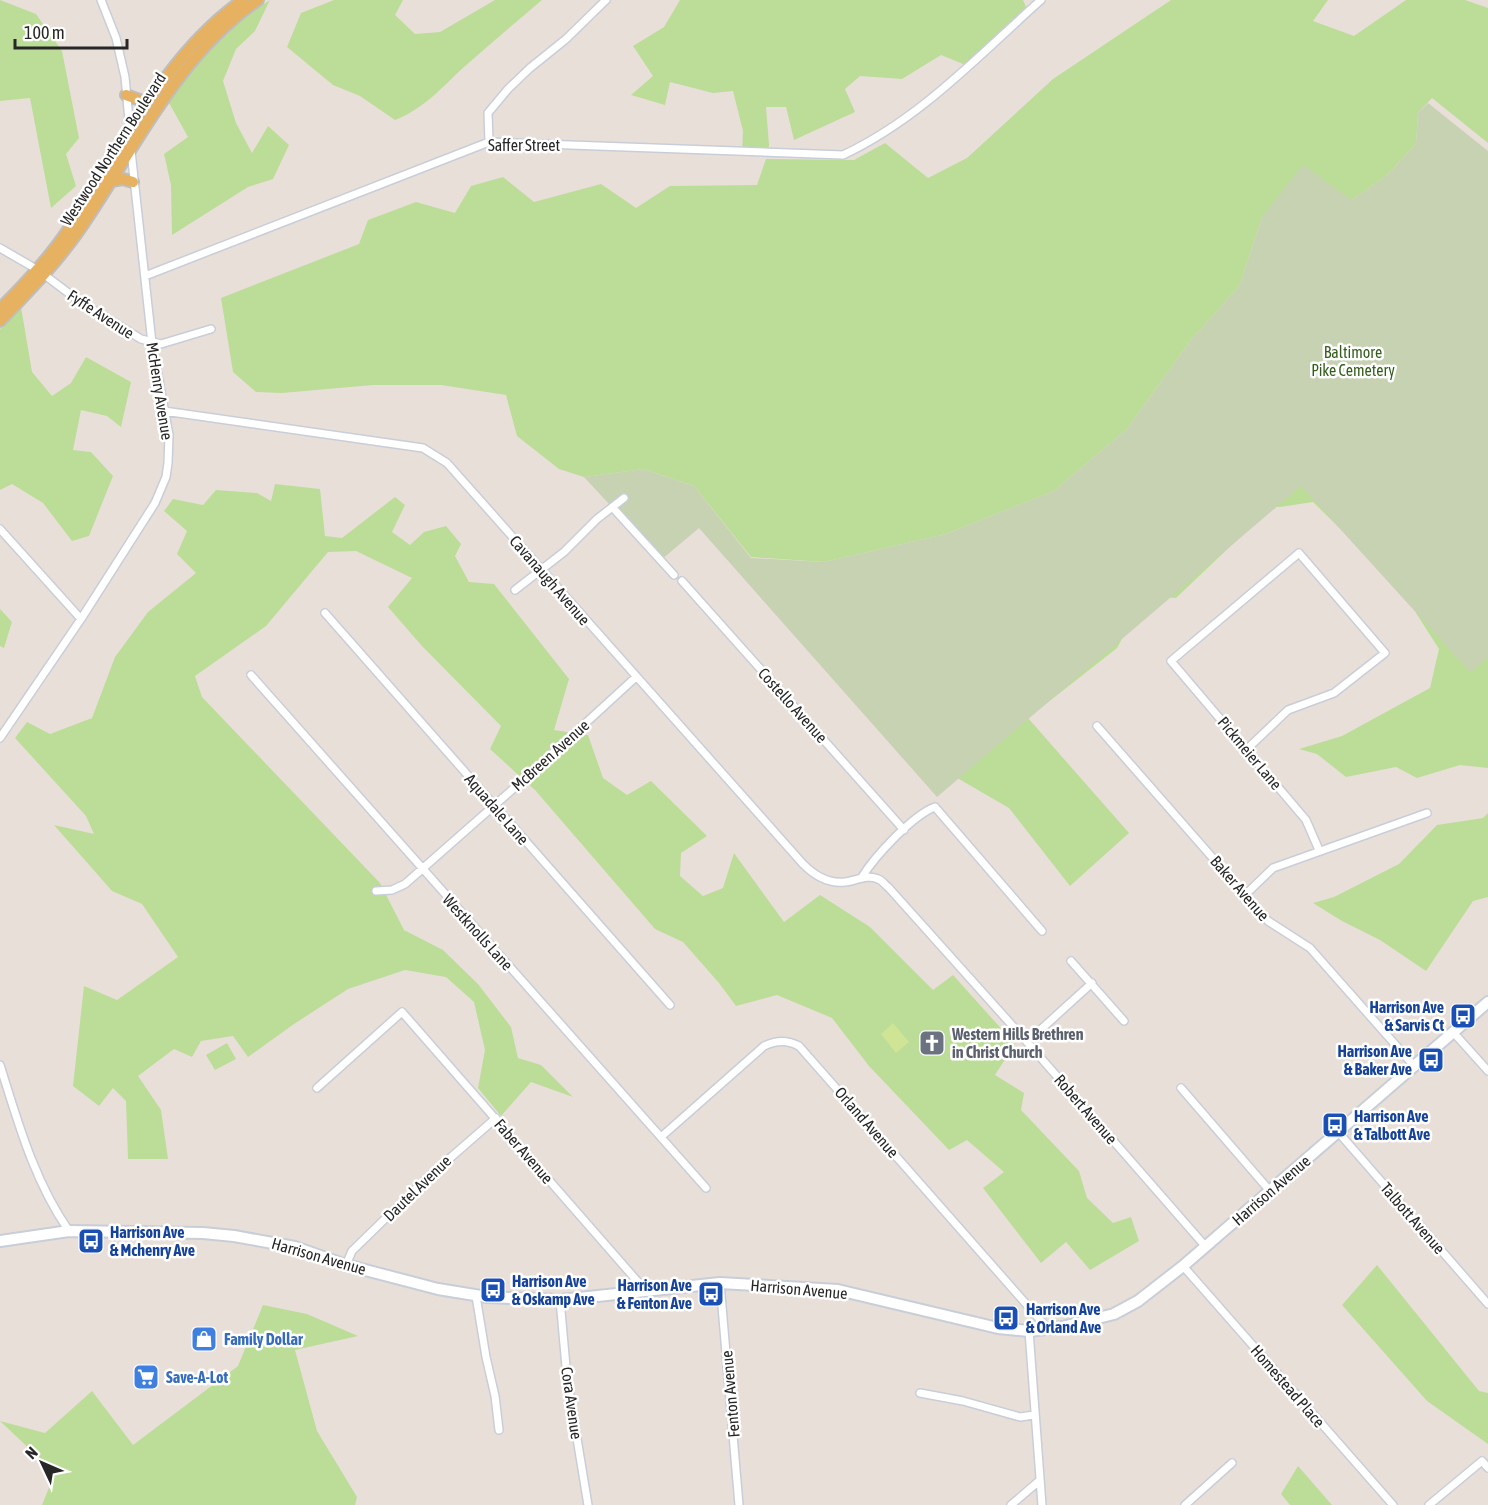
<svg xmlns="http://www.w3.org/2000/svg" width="1488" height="1505" font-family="'Asap Condensed',sans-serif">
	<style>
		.green { fill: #bbdd98 }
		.cemetery { fill: #c6d2b1 }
		.pitch { fill: #cfe494 }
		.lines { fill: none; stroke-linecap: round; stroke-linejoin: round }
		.street-casing { stroke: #c8ced8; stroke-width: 10 }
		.secondary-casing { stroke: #c8ced8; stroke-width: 14 }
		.primary-casing { stroke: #bebebe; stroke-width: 14 }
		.street { stroke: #fff; stroke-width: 7 }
		.secondary { stroke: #fff; stroke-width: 10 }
		.primary { stroke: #e6b161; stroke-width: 10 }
		.labels { text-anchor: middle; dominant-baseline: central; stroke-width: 5; stroke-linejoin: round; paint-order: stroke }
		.street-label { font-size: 16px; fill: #272727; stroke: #fff }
		.park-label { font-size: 16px; fill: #355e1d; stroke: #fff }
		.transit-label { font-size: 16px; font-weight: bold; fill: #164399; stroke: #fff; text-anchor: start }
		.worship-label { font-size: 16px; font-weight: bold; fill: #5b616d; stroke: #fff; text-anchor: start }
		.shop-label { font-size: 16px; font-weight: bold; fill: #366cbe; stroke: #fff; text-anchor: start }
	</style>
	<rect width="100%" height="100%" fill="#e9dfd9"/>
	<path class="green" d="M0,0L36,14L62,51L79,138L66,154L76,186L51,208L30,98L0,101Z
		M270,0L255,31L236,49L223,81L236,123L252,153L268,126L289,145L273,179L248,187L172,235L171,185L164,154L188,137L168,101L204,52L247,15Z
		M334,0H403L395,15L415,34L440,32L495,0H542C516,22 490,44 464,67C441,88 425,108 395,120L360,96L333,85L287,47L301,13Z
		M680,0H1023L1028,11L968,66L941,55L902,79L860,76L845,89L855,112L794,140L786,107H766L769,145L768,153L742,152L743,131L733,91L713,93L670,82L665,105L631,95L653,76L633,46L664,27Z
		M1171,0H1328L1313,21L1354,36L1406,0H1465L1488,8V143L1432,98L1418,113L1416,144L1386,176L1352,200L1262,217L1240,285L1191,340L1127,429L1054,491L946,534L824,562L751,557L694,486L644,469L584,477L559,469L517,436L506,395L441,385H373L282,393L256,392L233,372L221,298L359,244L368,220L416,202L455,213L471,186L503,177L534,202L601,184L636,208L670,186L757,185L766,159L854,160L885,143L928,178L967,158L1053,79Z
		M21,307L32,372L52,396L71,383L86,357L131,382L121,427L107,416L81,410L73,450L91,452L113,476L89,536L72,541L43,503L12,484L0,490V329Z
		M1190,438L1488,494V768L1460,765L1417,778L1396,767L1346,777L1317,754L1299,749L1342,736L1430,688L1439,649L1416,613L1407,570L1366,554L1313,502L1280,507L1245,503L1238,539L1176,598L1145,596L1117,648L1028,718L1129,833L1070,886L1009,808L940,768Z
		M275,484L320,489L325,536L342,538L395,497L405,505L392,532L410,545L424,532L446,526L461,544L455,556L469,582L494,584L569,679L554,730L588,735L603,778L627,795L651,781L707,836L681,853L680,876L703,896L723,888L734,853L784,922L820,895L870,927L933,990L953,975L1015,1044L995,1075L1024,1093L1021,1110L1079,1171L1087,1198L1113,1223L1131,1217L1139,1241L1090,1270L1066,1242L1041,1263L983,1188L1004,1172L967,1140L949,1150L869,1066L832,1018L777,995L736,1006L719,983L683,942L655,929L535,790L490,749L501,726L422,646L388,607L412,578L356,551L328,552L266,626L195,676L202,697L380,883L404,930L443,950L478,984L511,1027L518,1058L541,1065L573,1097L531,1082L501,1116L478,1088L485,1050L474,1002L446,977L405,970L348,989L294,1024L248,1057L233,1036L201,1041L192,1057L174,1049L138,1076L161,1110L168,1159H128L126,1101L113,1088L99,1106L73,1086L84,986L117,1000L178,957L142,904L112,891L54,825L94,834L86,816L15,738L27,722L50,734L92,718L115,657L148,612L196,573L177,554L187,531L164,511L173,499L203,505L216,490L257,493L271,501Z
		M0,609L12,622L4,648L0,646Z
		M1488,813V897L1473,901L1426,971L1380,940L1342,921L1313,903L1334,897L1399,864L1437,825L1483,818Z
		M227,1043L236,1059L215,1070L206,1055Z
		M1377,1265L1479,1391L1488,1393V1444L1427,1401L1342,1305Z
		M263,1305L307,1314L358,1336L295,1350L317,1431L357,1497L355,1505H42L55,1473L0,1421L45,1433L92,1391L133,1445L238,1366Z
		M1298,1466L1332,1505H1290L1281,1494Z"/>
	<path class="cemetery" d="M1428,103L1488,151V657L1471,673L1301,486L937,797L699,528L661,560L584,477L644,469L694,486L751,558L824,562L946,534L1054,491L1127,429L1191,340L1240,285L1262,217L1303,165L1352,200L1386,176L1416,144L1418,113Z"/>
	<path class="pitch" d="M893,1023L909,1042L896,1053L881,1034Z"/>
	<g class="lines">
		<g class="street-casing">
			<path id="street" d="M101,0L116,38L125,77L130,131
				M489,142L488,113L508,89L530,68L566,39L606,0
				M0,248L38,270L79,301L141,339L161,344L211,329
				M145,276L489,142L843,155C920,119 978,56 1041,0
				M164,411L423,448L447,463L803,864C814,875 829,884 845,882C856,881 867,874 878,879C882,880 886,886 889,888L1027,1042L1206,1247
				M613,508L674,575
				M0,529L81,619
				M682,581L904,830
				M515,590L564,552L597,519L624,498
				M325,613L670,1005
				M251,675L706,1188
				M1097,726L1268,921L1310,948L1415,1067
				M0,738L81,619L155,503L166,477L168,463L169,435L152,343L131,151
				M1247,749L1288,710L1334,693L1385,653L1299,553L1171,661L1306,820L1319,850
				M862,877C875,856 913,815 935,807L1042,931
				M376,891L392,890L405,884L530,774L636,677
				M1246,894L1273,868L1427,813
				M1071,961L1124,1021
				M1453,1032L1488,1071
				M1027,1042L1092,983
				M0,1065C18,1122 34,1181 69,1231
				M317,1088L402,1012L645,1290
				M1181,1088L1270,1191
				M1339,1133L1488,1304
				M661,1137L764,1046C777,1040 787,1040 799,1046L1049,1330
				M346,1265L352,1251L426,1179L496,1118
				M1183,1266L1393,1505
				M720,1283L739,1505
				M476,1296L486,1357L495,1396L499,1430
				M560,1300L567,1378L588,1505
				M1029,1331L1042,1505
				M920,1393L963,1401L1020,1417L1034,1415
				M1011,1505L1039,1481
				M1185,1505L1232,1463
				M1429,1505L1482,1461L1488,1468"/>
		</g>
		<g class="secondary-casing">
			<path id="secondary" d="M0,1241L69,1231L203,1233L234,1236L295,1247L346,1265L438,1289L487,1297L560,1300L720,1283L838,1290L998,1328L1029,1331L1062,1327L1114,1314L1138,1301L1183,1266L1488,1002"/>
		</g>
		<g class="primary-casing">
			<path id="primary" d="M126,95L148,103
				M111,181L123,179L133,182
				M0,309C24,285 47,261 66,233C122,152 161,58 243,0
				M0,321C32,288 63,256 88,217C139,140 180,54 258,0"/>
		</g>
		<use href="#street" class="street"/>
		<use href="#secondary" class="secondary"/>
		<use href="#primary" class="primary"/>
	</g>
	<defs>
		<g id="bus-square" transform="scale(1.35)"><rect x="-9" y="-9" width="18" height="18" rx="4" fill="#1a4fb4" stroke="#fff"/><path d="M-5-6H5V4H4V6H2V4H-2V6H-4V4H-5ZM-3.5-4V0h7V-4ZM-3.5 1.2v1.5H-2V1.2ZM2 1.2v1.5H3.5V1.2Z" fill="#fff"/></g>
		<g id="church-square" transform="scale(1.35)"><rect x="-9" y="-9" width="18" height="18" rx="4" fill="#6b7280" stroke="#fff"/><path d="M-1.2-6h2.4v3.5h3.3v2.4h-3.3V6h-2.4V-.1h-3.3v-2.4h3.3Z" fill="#fff"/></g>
		<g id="shop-square" transform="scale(1.35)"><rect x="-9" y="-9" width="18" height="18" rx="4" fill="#3f7fe0" stroke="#fff"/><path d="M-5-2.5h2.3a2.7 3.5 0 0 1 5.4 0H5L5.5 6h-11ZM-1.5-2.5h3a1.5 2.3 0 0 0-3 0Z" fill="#fff"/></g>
		<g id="supermarket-square" transform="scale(1.35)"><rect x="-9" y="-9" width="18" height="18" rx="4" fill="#3f7fe0" stroke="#fff"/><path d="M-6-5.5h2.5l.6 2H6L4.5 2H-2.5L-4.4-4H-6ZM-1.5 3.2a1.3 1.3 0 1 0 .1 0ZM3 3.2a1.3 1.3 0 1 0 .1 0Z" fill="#fff"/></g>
	</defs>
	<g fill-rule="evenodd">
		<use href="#bus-square" x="1463" y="1016"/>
		<use href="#church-square" x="932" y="1043"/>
		<use href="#bus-square" x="1431" y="1060"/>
		<use href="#bus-square" x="1335" y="1125"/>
		<use href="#bus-square" x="91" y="1241"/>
		<use href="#bus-square" x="493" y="1290"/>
		<use href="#bus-square" x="711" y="1294"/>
		<use href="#bus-square" x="1006" y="1318"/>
		<use href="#shop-square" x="204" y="1339"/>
		<use href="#supermarket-square" x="146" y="1377"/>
	</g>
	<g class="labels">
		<g class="street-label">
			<text x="524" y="145">Saffer Street</text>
			<text transform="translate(113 149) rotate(-57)">Westwood Northern Boulevard</text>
			<text transform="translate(101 314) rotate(33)">Fyffe Avenue</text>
			<text transform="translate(160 391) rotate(81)">McHenry Avenue</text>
			<text transform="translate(550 580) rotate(49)">Cavanaugh Avenue</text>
			<text transform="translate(793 705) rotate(48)">Costello Avenue</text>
			<text transform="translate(1250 753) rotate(50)">Pickmeier Lane</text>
			<text transform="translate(550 755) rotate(-42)">McBreen Avenue</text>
			<text transform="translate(497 809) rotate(49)">Aquadale Lane</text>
			<text transform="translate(1240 888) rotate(49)">Baker Avenue</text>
			<text transform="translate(478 932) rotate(48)">Westknolls Lane</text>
			<text transform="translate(1086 1109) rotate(49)">Robert Avenue</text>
			<text transform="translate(867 1122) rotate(49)">Orland Avenue</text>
			<text transform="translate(524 1151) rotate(49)">Faber Avenue</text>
			<text transform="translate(417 1188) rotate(-44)">Dautel Avenue</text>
			<text transform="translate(1271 1190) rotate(-41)">Harrison Avenue</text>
			<text transform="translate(1413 1218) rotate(49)">Talbott Avenue</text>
			<text transform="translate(319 1256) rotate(16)">Harrison Avenue</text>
			<text transform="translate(799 1289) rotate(5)">Harrison Avenue</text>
			<text transform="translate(1288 1386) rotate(49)">Homestead Place</text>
			<text transform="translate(730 1394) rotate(-95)">Fenton Avenue</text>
			<text transform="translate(572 1403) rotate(82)">Cora Avenue</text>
		</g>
		<g class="park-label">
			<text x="1353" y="352">Baltimore<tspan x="1353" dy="18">Pike Cemetery</tspan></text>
		</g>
		<g class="transit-label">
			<text x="1444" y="1007" text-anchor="end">Harrison Ave<tspan x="1444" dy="18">&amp; Sarvis Ct</tspan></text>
			<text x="1412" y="1051" text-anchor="end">Harrison Ave<tspan x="1412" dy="18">&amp; Baker Ave</tspan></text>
			<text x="1354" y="1116">Harrison Ave<tspan x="1354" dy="18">&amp; Talbott Ave</tspan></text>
			<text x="110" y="1232">Harrison Ave<tspan x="110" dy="18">&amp; Mchenry Ave</tspan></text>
			<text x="512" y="1281">Harrison Ave<tspan x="512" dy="18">&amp; Oskamp Ave</tspan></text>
			<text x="692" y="1285" text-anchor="end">Harrison Ave<tspan x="692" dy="18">&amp; Fenton Ave</tspan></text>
			<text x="1026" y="1309">Harrison Ave<tspan x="1026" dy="18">&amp; Orland Ave</tspan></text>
		</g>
		<g class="worship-label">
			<text x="952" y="1034">Western Hills Brethren<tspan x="952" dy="18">in Christ Church</tspan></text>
		</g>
		<g class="shop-label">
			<text x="224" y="1339">Family Dollar</text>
			<text x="166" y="1377">Save-A-Lot</text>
		</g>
	</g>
	<g transform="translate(42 1463) rotate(314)" stroke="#ffffff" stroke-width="4.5" paint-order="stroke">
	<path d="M0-4.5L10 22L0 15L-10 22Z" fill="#272727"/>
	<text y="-9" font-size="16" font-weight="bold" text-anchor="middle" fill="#272727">N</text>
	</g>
	<path d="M15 39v9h112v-9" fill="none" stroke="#272727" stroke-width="3"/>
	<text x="24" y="39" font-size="18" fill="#272727" stroke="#ffffff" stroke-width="4.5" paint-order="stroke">100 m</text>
</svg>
